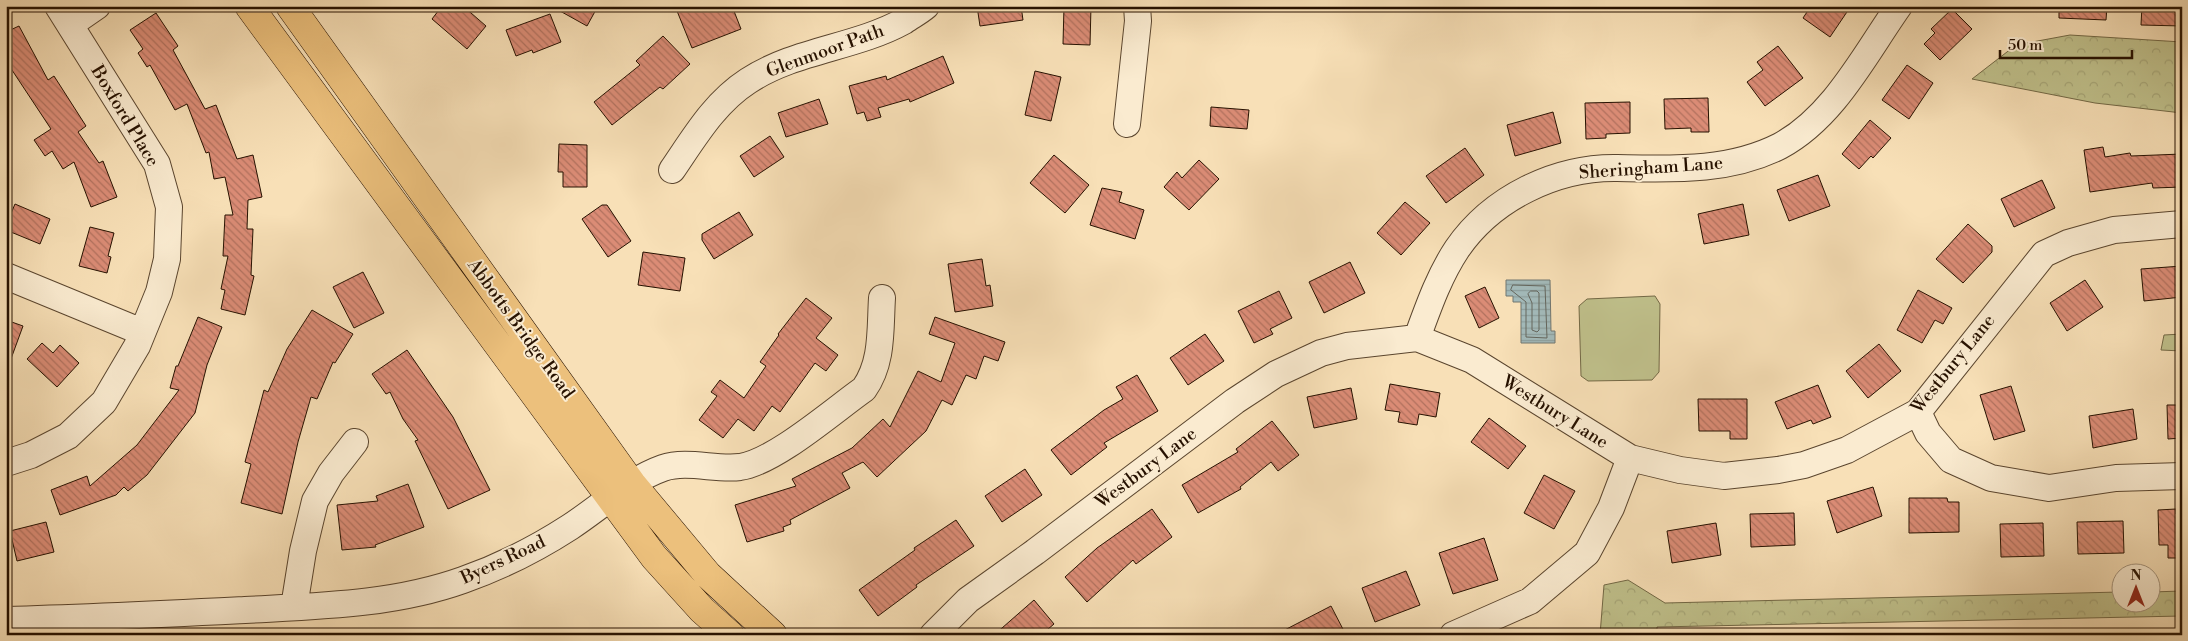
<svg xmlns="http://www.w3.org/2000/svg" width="2188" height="641" font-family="'Libre Bodoni',serif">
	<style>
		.forest { fill: url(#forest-crowns); stroke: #736946 }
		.pitch { fill: #c0c18c; stroke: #736946 }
		.water { fill: url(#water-rules); stroke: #717670 }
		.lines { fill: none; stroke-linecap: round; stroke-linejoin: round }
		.shore { stroke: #64665d; stroke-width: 1 }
		.building { fill: url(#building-back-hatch); stroke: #261100 }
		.minor-casing { stroke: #5a452e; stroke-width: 28 }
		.major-casing { stroke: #261100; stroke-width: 29 }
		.minor { stroke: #faebd0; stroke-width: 26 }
		.major { stroke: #ecc07c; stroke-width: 28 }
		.labels { text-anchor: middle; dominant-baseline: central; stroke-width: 4; stroke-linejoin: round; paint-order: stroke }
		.street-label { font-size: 18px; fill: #261100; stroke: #faebd0 }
	</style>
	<defs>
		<pattern id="forest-crowns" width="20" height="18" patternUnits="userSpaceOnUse" patternTransform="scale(1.25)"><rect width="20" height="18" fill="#c0c18c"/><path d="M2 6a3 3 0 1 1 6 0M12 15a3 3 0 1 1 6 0" fill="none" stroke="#a5a577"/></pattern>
		<pattern id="water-rules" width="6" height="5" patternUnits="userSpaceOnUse" patternTransform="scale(1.25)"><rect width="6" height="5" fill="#a3baba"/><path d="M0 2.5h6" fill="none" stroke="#8c9f9e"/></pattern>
		<pattern id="building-back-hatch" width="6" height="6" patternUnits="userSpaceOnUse" patternTransform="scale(1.25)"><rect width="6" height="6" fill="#db8c76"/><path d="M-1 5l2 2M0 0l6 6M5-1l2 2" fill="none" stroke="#b1715e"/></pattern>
	</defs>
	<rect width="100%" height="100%" fill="#f8e0b7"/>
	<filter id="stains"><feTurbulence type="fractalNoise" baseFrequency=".004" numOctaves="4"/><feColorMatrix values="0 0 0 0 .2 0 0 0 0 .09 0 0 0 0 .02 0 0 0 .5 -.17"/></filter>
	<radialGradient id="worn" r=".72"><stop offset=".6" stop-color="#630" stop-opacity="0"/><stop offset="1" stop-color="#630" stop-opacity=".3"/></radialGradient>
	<path class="forest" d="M2070,35L2182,42V113L2095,103L1972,79L2016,45Z
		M2182,334V351L2161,350L2164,335Z
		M1628,580L1665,603L2120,592V604H2150L2151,592L2182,591V616L1657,627V635H1600L1604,585Z"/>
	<path class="pitch" d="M1655,296L1660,304L1659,372L1652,380L1588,381L1581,376L1579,306L1587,299Z"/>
	<path class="water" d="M1506,280H1550L1551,331H1555V343H1521V302H1513V296H1506Z"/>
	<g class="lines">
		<path class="shore" d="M1513,285L1545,286L1547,338L1526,337V302L1511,290Z
			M1531,291H1537L1539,293V330L1537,332L1532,330V303L1528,294Z"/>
	</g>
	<path class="building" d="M442,6H463L486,26L467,49L432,19Z
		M551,6H598L587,26Z
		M675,6H732L741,29L692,48Z
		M977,6H1021L1023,20L980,26Z
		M1064,6H1091L1090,45L1063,44Z
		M1811,6H1851L1830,37L1803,18Z
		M2059,6H2107L2106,20L2059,18Z
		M2142,6H2182V26L2141,25Z
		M1952,9L1972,29L1940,60L1924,44L1935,33L1931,29Z
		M156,13L178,46L173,50L205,109L216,105L237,159L253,155L262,197L248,200L247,229H253L251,275L254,276L245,315L221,309L225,290L221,289L228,256H223L225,215H233L225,177L214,179L209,152L206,153L187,104L175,110L150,65L147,67L138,53L143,49L130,30Z
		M550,14L561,42L533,53L532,50L516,56L506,30Z
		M19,26L48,80L54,76L86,126L78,132L99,163L103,161L117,197L91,207L74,162L63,169L52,151L45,156L34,140L51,129L6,61V32Z
		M663,36L690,64L663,89L660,87L612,125L594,102L640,65L636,61Z
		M1778,46L1803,78L1765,106L1747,82L1763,70L1757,62Z
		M943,56L954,83L910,102L909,99L878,108L881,117L867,121L864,112L857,114L849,86L886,76L887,80Z
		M1907,65L1933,83L1909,119L1882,100Z
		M1035,71L1061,77L1051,121L1025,115Z
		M1708,98L1709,132H1691V128L1665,129L1664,99Z
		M819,99L828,124L786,137L778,113Z
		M1630,102V133L1606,134V138L1586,139L1585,103Z
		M1211,107L1249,110L1247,129L1210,126Z
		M1553,112L1561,143L1515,156L1507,125Z
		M1870,120L1891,138L1873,158L1871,156L1859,169L1842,154Z
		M770,136L784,157L754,177L740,156Z
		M559,144L587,145V187H563V172H558Z
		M2103,147L2105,157L2130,153L2131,156L2182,154V187L2153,188L2152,183L2090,192L2084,150Z
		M1465,148L1484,175L1446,203L1426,176Z
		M1054,155L1089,185L1065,213L1030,183Z
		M1199,160L1219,179L1189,210L1164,187L1177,172L1182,178Z
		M1818,175L1830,206L1789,221L1777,190Z
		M2042,180L2055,208L2014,227L2001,199Z
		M1102,188L1122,192L1119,202L1144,210L1135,239L1090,225Z
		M1405,202L1430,223L1401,255L1377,233Z
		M15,204L50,219L40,244L6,230V225Z
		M1743,204L1749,235L1704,244L1698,214Z
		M602,205H607L631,241L608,257L582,219Z
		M739,212L753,235L714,259L702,240V234Z
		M1968,224L1992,246V252L1963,283L1936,259Z
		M90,227L114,233L108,256L111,257L107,273L79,266Z
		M643,252L685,258L680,291L638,285Z
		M982,259L986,286L990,285L993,306L955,312L948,264Z
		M1350,262L1365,293L1324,313L1309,282Z
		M2182,266V297L2144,301L2141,269Z
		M363,272L384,313L354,328L333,287Z
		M2085,280L2103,307L2067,331L2050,303Z
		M1485,287L1499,318L1479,328L1465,296Z
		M1918,290L1952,308L1943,324L1935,320L1922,343L1897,330Z
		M1279,291L1292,318L1270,329L1273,334L1254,343L1238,311Z
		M806,298L832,318L816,338L838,355L826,371L815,363L780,412L772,406L754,431L738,419L723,438L699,420L717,396L711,392L720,380L744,398L766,366L760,362L779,335L778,334Z
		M312,310L353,334L335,363L333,362L317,399L311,397L298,442L282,514L241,503L251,464L245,462L264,390L268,392L287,349Z
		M198,317L222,327L207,365L195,413L147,475L128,491L124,487L116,495L60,515L51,490L87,476L90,486L137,445L179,390L170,388L176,366H178Z
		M935,317L1005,342L998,361L984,356L976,379L966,375L952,405L942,400L926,431L877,477L863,462L842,473L850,488L790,520L791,524L783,527L784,531L747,542L735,505L796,486L792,479L852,448L883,419L890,427L918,371L941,382L955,343L929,334Z
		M6,320L23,326L8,367H6Z
		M1205,334L1224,361L1188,385L1170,358Z
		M42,343L53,353L60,345L79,363L57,387L27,359Z
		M1879,344L1901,371L1868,398L1846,371Z
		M407,350L453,417L490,490L448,509L415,441L418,440L403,419L390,392L386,394L372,374Z
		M1137,375L1158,411L1104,443L1107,447L1071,475L1051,450L1104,410L1123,399L1116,387Z
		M1390,384L1440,393L1436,417L1419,414L1417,425L1398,422L1400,412L1385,410Z
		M1818,385L1831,417L1813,424L1811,420L1787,429L1775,402Z
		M2011,386L2025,431L1994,440L1980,395Z
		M1351,388L1357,419L1314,428L1307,397Z
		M1698,399H1747V439H1730V431H1699Z
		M2167,405H2182V438L2168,439Z
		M2133,409L2137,439L2093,448L2089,416Z
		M1489,418L1526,446L1508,469L1471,442Z
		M1272,421L1299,455L1278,471L1271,462L1240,487L1241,489L1198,513L1182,485L1238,452L1236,449Z
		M1025,469L1042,495L1002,522L985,496Z
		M1544,475L1575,491L1554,529L1524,513Z
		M408,484L424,527L375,545L376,547L342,550L337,505L378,501L376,496Z
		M1873,487L1882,516L1837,533L1827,501Z
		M1909,498H1947L1948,502H1959V532L1909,533Z
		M1152,509L1172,537L1136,564L1133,560L1087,602L1065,577L1097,548Z
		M2176,509V514H2182V558H2168V545H2159L2158,510Z
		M1794,513L1795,545L1751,547L1750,514Z
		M956,520L974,546L916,585L917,587L878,616L859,590L915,550L914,548Z
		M2123,521L2124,553L2078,554L2077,522Z
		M46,522L54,552L17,561L10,531Z
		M1716,523L1721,555L1672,563L1667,531Z
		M2043,523L2044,556L2001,557L2000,524Z
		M1484,538L1498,580L1453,594L1439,553Z
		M1406,571L1420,605L1375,622L1362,588Z
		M1034,600L1054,624L1041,635H994Z
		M1331,606L1346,635H1275Z"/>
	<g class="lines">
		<g class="minor-casing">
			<path id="minor" d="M71,24L97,6
				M1127,124L1138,21L1137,6
				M672,170C694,138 714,103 748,81C795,50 855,48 904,21C911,16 919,12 926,6
				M6,276L142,332
				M1417,338C1428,308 1439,276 1457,249C1492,198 1556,167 1617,168C1672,169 1729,172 1780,146C1834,117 1865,54 1899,6
				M1918,412L1928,433L1951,460L1991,478L2049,488L2116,478L2182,476
				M6,463L31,455L68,436L104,402L137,346L159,292L167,259L169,207L157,164L58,6
				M294,607L303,551L315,501L331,473L355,442
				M6,620C86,618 165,614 245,610C318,606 393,605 463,580C500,567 536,549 570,527C599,508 629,480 663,468C687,460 715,470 740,467C775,462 834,410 864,389C883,362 880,330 882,298
				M933,635L968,600L1035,552L1235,401L1276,374L1321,353L1347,346L1417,338L1472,360L1630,458L1680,470L1724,476L1778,470L1804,465L1847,450L1918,412L2044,254L2068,243L2114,230L2182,224
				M1453,635L1530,601L1587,553L1611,508L1630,458"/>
		</g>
		<g class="major-casing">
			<path id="major" d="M249,6L654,557L702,610L730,635
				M290,6L632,484L708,575L773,635"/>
		</g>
		<use href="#minor" class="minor"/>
		<use href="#major" class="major"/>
	</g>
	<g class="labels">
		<g class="street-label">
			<text transform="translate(825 51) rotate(-20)">Glenmoor Path</text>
			<text transform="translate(125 116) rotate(59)">Boxford Place</text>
			<text transform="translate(1651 168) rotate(-4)">Sheringham Lane</text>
			<text transform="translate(521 329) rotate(54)">Abbotts Bridge Road</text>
			<text transform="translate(1953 364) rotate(-51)">Westbury Lane</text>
			<text transform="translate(1555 412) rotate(32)">Westbury Lane</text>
			<text transform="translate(1146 468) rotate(-37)">Westbury Lane</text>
			<text transform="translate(503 560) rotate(-25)">Byers Road</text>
		</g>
	</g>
	<rect width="2188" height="641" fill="none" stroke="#f8e0b7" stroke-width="25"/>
	<rect x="8" y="8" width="2173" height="626" fill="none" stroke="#261100" stroke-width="2.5"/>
	<rect x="12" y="12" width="2163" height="616" fill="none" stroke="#261100"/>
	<g transform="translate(2136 588)"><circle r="24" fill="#faebd0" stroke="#a5947d"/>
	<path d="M0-4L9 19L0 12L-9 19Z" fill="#8f2418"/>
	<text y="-8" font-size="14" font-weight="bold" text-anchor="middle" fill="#261100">N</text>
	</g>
	<path d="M2000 50v8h132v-8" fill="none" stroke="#261100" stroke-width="2.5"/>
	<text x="2008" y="50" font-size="15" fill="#261100" stroke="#faebd0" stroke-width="4" paint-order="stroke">50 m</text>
	<rect width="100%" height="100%" filter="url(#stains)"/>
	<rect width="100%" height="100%" fill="url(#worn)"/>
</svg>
